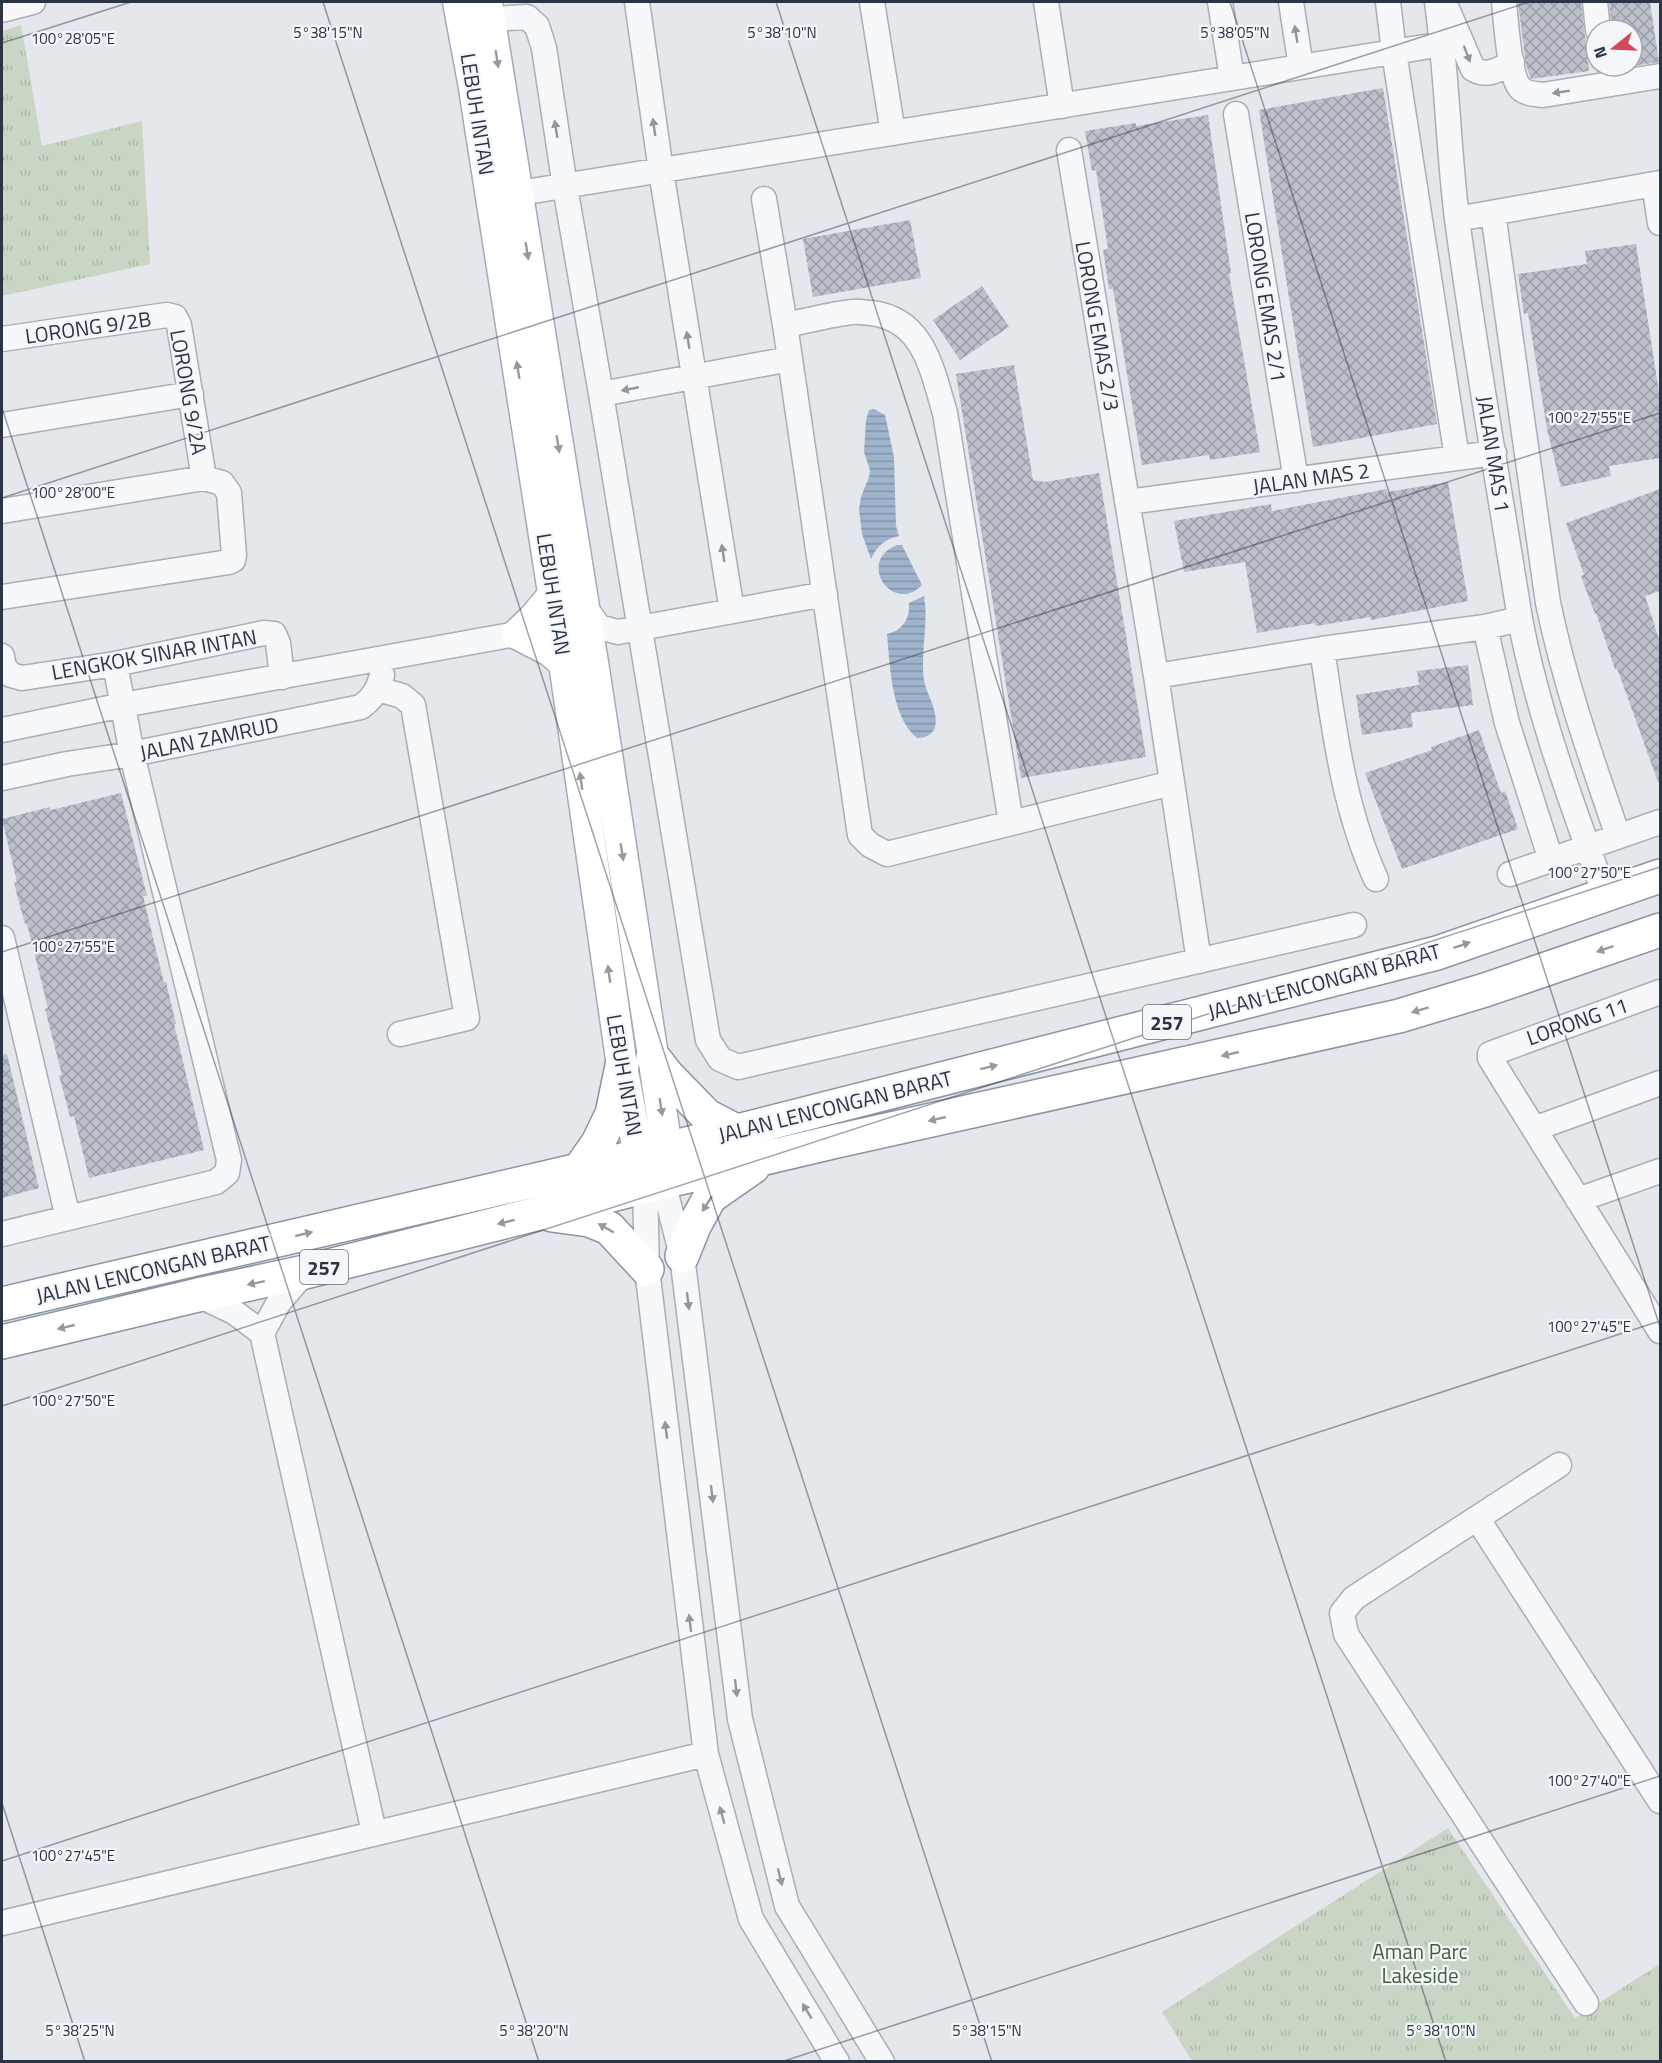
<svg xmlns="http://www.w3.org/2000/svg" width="1662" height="2063" font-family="'Titillium Web',sans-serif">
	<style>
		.park { fill: url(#park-tufts) }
		.water { fill: url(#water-rules) }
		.building { fill: url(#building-cross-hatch) }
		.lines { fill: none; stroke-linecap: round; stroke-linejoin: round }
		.minor-casing { stroke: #a9aeb7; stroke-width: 27 }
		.major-casing { stroke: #a3abb8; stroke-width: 33 }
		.highway-casing { stroke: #8b94a3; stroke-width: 36 }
		.minor { stroke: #f7f8fa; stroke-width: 24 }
		.major { stroke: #fff; stroke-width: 30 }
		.highway { stroke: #fff; stroke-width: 33 }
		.oneway { fill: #9196a0 }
		.oneway2 { fill: #959aa2 }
		.ticks { fill: none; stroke: #2b3445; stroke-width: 1.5; stroke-opacity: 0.45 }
		.labels { text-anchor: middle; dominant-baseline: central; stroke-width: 4.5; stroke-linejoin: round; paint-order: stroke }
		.shield { fill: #f4f6f9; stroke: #676e7b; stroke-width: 1.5 }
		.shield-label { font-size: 20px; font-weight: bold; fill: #2b3445 }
		.street-label { font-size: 21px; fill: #2b3445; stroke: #f4f6f9 }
		.park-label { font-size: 21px; fill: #3f6138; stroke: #f4f6f9 }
		.ticks-label { font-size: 15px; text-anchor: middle; fill: #2b3445; stroke: #f4f6f9; stroke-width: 4.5; stroke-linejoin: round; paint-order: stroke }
	</style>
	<defs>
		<pattern id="park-tufts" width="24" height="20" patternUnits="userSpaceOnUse" patternTransform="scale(1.5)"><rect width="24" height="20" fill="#c9d6c5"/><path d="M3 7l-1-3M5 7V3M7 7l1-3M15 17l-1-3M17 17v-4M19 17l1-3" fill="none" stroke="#adb8ab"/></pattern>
		<pattern id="water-rules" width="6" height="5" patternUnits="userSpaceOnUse" patternTransform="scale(1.5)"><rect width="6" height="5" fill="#9fb4cc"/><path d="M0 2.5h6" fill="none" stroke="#8293a7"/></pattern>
		<pattern id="building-cross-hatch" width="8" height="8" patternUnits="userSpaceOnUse" patternTransform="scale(1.5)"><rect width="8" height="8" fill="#bbc0ca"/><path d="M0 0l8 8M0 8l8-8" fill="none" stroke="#989da6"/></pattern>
	</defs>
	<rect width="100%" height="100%" fill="#e4e7ec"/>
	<path class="park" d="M21,25L42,146L142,121L150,264L2,296V31Z
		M1448,1828L1575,2018L1660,1964V2061H1192L1162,2012Z"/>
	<path class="water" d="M874,409L885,415L894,457L896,526L899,536C885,539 877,546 871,559L862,534L859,509L861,497L869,477L870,470L864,452L866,420L869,410Z
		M897,545H902L922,585C894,615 855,562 897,545Z
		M924,596C929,624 920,652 924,681C927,695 939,712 935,727C933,735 924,738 917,738C891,717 890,665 887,634C903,630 910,619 909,603Z"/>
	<path class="building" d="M1518,2H1581L1589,71L1531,79L1526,65Z
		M1609,2H1650L1659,62L1632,66V30H1612Z
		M1383,88L1437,424L1313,447L1259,110Z
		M1208,115L1231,273L1229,274L1260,452L1210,460L1209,455L1142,465L1113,289H1109L1103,250L1108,249L1096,170L1092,171L1085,131L1136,123V126Z
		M910,220L921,278L813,297L803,239Z
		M1636,244L1660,399V458L1609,466L1611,476L1561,487L1547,429L1528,313L1524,314L1518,274L1587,264L1585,251Z
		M982,286L1009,327L960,360L933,320Z
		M1014,365L1033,480L1045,482L1099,473L1146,757L1021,778L956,374Z
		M1448,482L1468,601L1371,620L1370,617L1316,626L1315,623L1257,633L1245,562L1184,572L1174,521L1271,504L1272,511L1387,489V492Z
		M1660,489V591L1645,596L1660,642V782H1658L1617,668L1615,669L1596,613L1595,614L1581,576L1584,575L1566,523Z
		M1468,665L1473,705L1411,713L1413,727L1362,735L1356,695L1419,685L1417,671Z
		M1479,730L1501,793L1505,791L1518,829L1402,869L1365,773L1432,750L1431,747Z
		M121,793L147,896H143L164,983L166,982L170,999L176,1024H174L204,1150L89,1178L74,1116L70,1117L59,1075H62L45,1009L48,1008L27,924H25L18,899L14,882H17L2,819L50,807L51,810Z
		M7,1054L39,1188L2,1198V1055Z"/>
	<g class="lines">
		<g class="minor-casing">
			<path id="minor" d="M637,2L661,171L732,611
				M872,2L893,133
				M1046,2L1062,106
				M1220,2L1232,78
				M1291,2L1301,67
				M1388,2L1394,52L1457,458
				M1437,2C1447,74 1448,147 1457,219C1475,353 1499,486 1520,619C1538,714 1572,804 1605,895
				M1504,2C1506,20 1509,78 1521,89C1527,94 1536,94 1543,95L1660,76
				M1595,2L1598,30
				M1445,4L1473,69C1487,78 1500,69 1512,62
				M2,10L33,2
				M490,19L527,17L537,26L544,48L565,187L601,394L708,1040L720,1059L738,1067L1354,925
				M1236,114L1296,480
				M1069,150L1156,676L1199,961
				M1654,184L1660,223
				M501,196L1443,44
				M764,199L785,325L860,835L870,845L887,854L1172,783
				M1493,213L1548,603C1565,684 1591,758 1618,836
				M1457,219L1660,183
				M785,325C808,321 831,314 853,312C859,311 865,313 871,313C924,319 932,370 945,413L1011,823
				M2,339L167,315L175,317L179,325L204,478
				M601,394L790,359
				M2,425L191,394
				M1128,502L1494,453
				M2,511L204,478L222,483L229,493L234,555L233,560L229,562L2,597
				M584,606L599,627L618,632L825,594
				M1485,627L1507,723L1551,860
				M1322,649C1334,727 1343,807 1376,879
				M2,656L4,667L11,675L22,678L115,664L264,633L274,634L278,643L282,677
				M1156,676L1322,649L1485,627L1520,619
				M378,689L402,696L413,705L467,1018L400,1034
				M2,730L123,705L533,631
				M2,778L67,764L132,754L361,707C373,698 378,690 382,675
				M1510,874L1660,822
				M2,938L68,1218
				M1660,992L1490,1054V1058L1660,1331
				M1534,1129L1660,1083
				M663,1182L682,1256L740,1719L787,1906L882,2062
				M645,1187L647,1269L706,1754L751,1919L837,2062
				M1578,1200L1660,1171
				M2,1234L216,1182L227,1173L229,1160L132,754L115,664
				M305,1272L279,1302L262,1333L374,1832
				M198,1295L234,1312L262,1333
				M1559,1465L1354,1598L1342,1613L1346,1634L1586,2003
				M1477,1518L1660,1801
				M2,1923L706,1754"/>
		</g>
		<g class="major-casing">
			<path id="major" d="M458,2L473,82L564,663L622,1066L643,1178
				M487,2L594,669L667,1148L664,1172
				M554,594L533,619L517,634L550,651L564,663"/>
		</g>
		<g class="highway-casing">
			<path id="highway" d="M653,1057L667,1075L707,1116L736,1131
				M579,1170L598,1143L612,1114L622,1066
				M552,1215L589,1220L609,1228L647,1269
				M682,1256L694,1226L710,1197L753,1167
				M2,1304L639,1156L1437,953L1660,876
				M2,1342L198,1295L305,1272L663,1182L837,1141L1399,1016L1485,990L1660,930"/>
		</g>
		<use href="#minor" class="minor"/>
		<use href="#major" class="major"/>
		<use href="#highway" class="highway"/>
	</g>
	<defs><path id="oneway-solid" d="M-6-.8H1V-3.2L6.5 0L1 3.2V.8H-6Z" transform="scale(1.5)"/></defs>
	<g class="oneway">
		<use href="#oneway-solid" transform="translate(1296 34) rotate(-99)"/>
		<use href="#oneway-solid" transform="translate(1467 54) rotate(69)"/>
		<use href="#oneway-solid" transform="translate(1561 92) rotate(171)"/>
		<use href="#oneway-solid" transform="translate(654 127) rotate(-98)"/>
		<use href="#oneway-solid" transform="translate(556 129) rotate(-99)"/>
		<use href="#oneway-solid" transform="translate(688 340) rotate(-99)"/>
		<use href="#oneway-solid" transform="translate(630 389) rotate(169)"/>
		<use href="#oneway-solid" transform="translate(723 553) rotate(-99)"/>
		<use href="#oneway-solid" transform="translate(688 1301) rotate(83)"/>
		<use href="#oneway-solid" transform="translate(666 1430) rotate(-97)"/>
		<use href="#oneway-solid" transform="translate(712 1494) rotate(83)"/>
		<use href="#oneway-solid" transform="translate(690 1623) rotate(-97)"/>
		<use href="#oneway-solid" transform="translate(736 1688) rotate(83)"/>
		<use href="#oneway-solid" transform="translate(722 1815) rotate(-105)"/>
		<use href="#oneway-solid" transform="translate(780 1877) rotate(76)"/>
		<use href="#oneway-solid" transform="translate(807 2011) rotate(-121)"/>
	</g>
	<g class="oneway2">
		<use href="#oneway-solid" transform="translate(497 59) rotate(81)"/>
		<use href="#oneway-solid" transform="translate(527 251) rotate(81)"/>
		<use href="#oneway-solid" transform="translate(518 370) rotate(-99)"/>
		<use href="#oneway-solid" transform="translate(558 444) rotate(81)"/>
		<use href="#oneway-solid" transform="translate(581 781) rotate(-98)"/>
		<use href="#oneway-solid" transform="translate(622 852) rotate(81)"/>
		<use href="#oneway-solid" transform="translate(1462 945) rotate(-19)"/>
		<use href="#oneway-solid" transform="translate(1605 949) rotate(161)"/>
		<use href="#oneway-solid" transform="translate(609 974) rotate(-98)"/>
		<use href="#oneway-solid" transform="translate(1420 1010) rotate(163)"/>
		<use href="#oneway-solid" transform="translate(1230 1054) rotate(167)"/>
		<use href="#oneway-solid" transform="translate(989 1067) rotate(-14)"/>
		<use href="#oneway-solid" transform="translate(661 1107) rotate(81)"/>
		<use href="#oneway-solid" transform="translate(937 1119) rotate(167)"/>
		<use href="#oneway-solid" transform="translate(707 1204) rotate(123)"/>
		<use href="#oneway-solid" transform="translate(506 1222) rotate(166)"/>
		<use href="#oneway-solid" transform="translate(606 1228) rotate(-150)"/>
		<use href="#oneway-solid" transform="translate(304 1234) rotate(-13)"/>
		<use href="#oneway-solid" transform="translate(256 1283) rotate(168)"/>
		<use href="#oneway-solid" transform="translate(66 1327) rotate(167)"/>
	</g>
	<path class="ticks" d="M323,2L992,2062M776,2L1446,2062M1230,2L1660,1327M2,43L131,2M2,408L539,2062M2,498L1529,2M2,952L1660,413M2,1406L1660,867M2,1803L85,2062M2,1861L1660,1321M781,2062L1660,1776"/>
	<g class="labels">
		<g class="shield">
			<rect x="1143" y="1005" width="48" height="34" rx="4.5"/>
			<rect x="300" y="1250" width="48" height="34" rx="4.5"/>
		</g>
		<g class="shield-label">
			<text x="1167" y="1022">257</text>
			<text x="324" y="1267">257</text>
		</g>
		<g class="street-label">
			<text transform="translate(478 114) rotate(81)">LEBUH INTAN</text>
			<text transform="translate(1266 297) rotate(81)">LORONG EMAS 2/1</text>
			<text transform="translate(1098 326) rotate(80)">LORONG EMAS 2/3</text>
			<text transform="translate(88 327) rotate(-8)">LORONG 9/2B</text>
			<text transform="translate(189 392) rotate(80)">LORONG 9/2A</text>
			<text transform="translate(1494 454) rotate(81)">JALAN MAS 1</text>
			<text transform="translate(1311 478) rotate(-8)">JALAN MAS 2</text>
			<text transform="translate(554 594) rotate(81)">LEBUH INTAN</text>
			<text transform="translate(154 654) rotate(-10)">LENGKOK SINAR INTAN</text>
			<text transform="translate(209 738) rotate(-12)">JALAN ZAMRUD</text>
			<text transform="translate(1324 981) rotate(-15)">JALAN LENCONGAN BARAT</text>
			<text transform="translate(1577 1021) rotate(-19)">LORONG 11</text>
			<text transform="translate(625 1075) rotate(80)">LEBUH INTAN</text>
			<text transform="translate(835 1106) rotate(-14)">JALAN LENCONGAN BARAT</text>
			<text transform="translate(153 1269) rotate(-13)">JALAN LENCONGAN BARAT</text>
		</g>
		<g class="park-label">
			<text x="1420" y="1951">Aman Parc<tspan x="1420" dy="24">Lakeside</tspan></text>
		</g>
	</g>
	<g class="ticks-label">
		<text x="328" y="38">5°38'15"N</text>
		<text x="782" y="38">5°38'10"N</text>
		<text x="1235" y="38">5°38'05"N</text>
		<text x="73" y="44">100°28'05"E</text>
		<text x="1589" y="423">100°27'55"E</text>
		<text x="73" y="498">100°28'00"E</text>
		<text x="1589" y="878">100°27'50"E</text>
		<text x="73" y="952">100°27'55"E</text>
		<text x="1589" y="1332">100°27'45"E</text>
		<text x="73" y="1406">100°27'50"E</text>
		<text x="1589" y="1786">100°27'40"E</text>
		<text x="73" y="1861">100°27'45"E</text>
		<text x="80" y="2036">5°38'25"N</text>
		<text x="534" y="2036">5°38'20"N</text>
		<text x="987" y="2036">5°38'15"N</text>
		<text x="1441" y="2036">5°38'10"N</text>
	</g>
	<rect width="1662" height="2063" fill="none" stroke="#2b3445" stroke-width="6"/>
	<g transform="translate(1614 48) rotate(252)"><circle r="28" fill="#f4f6f9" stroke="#a4a8b1" stroke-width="1.5"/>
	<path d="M0-4.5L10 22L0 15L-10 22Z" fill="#d1495b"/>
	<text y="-9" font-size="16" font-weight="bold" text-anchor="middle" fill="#2b3445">N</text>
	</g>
</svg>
